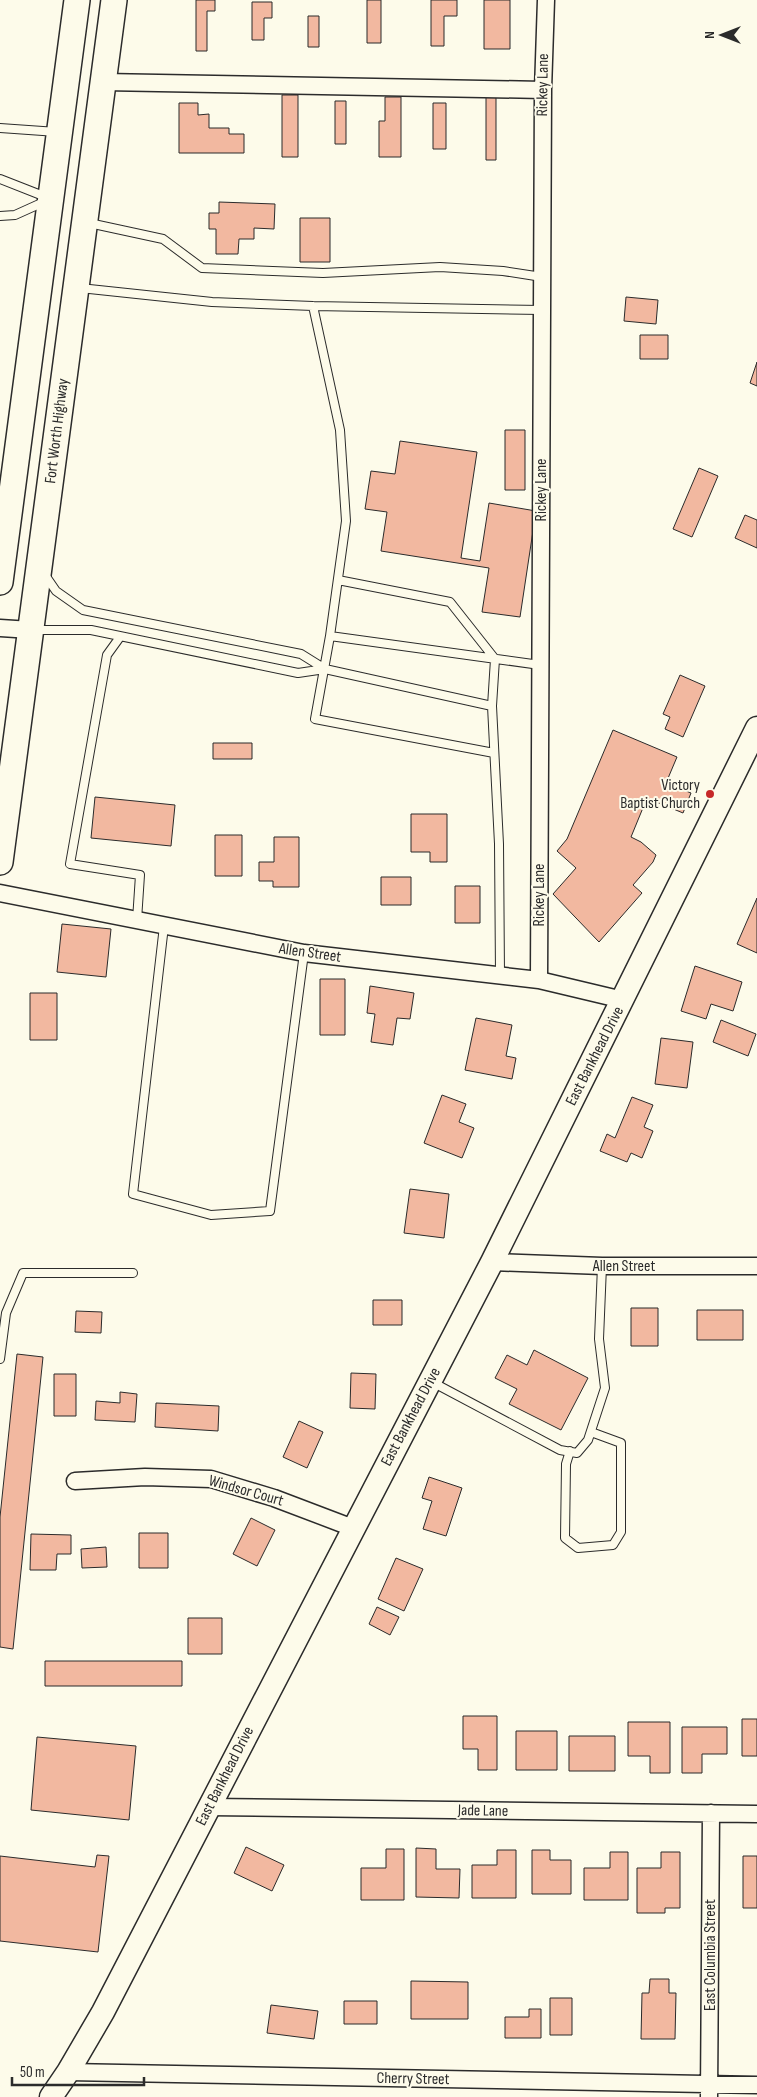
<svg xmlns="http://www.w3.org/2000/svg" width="757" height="2097" font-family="'Sofia Sans Condensed',sans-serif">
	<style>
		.building { fill: #f2b8a0; stroke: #2b2b2b }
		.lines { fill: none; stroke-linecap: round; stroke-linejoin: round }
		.lane-casing { stroke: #2b2b2b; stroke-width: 10 }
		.street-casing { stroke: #2b2b2b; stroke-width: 19 }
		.secondary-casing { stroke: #2b2b2b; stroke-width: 25 }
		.primary-casing { stroke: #2b2b2b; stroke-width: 28 }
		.lane { stroke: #fdfbea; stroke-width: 8 }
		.street { stroke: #fdfbea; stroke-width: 16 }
		.secondary { stroke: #fdfbea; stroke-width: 22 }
		.primary { stroke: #fdfbea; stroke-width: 25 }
		.poi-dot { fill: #c62828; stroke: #fdfbea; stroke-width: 2 }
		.labels { text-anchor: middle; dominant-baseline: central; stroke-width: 4; stroke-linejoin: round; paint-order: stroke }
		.street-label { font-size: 16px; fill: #2b2b2b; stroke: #fdfbea }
		.poi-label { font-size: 16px; fill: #2b2b2b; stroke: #fdfbea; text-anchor: end }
	</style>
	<rect width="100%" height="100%" fill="#fdfbea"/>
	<path class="building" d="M196,0H215V11H207V51H196Z
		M367,0H381V43H367Z
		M431,0H457V16H444V46H431Z
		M484,0H510V49H484Z
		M252,2H272V18H264V40H252Z
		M308,16H319V47H308Z
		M282,95H298V157H282Z
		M385,97H401V157H379V121H385Z
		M486,97H496V160H486Z
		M335,101H346V144H335Z
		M179,103H198V115L209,114V128H229V134H244V153H179Z
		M433,103H446V149H433Z
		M219,202L275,204L274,229L254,228V239H239L238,254H216V229H209V213H219Z
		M300,218H330V262H300Z
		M626,297L658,300L656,324L624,321Z
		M640,335H668V359H640Z
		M757,362V386L750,383Z
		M505,430H525V490H505Z
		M400,441L477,452L461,558L480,561L489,503L536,511L520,617L482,612L489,568L381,551L387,512L365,509L371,471L395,474Z
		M699,468L718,476L692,537L673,529Z
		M745,515L757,520V548L735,538Z
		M680,675L705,686L683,737L665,729L670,717L663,714Z
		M613,730L677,757L666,783L691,793L683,813L647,798L631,837L641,842L656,855L653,862L633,885L642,893L599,942L553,894L576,868L557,851L567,839Z
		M213,743H252V759H213Z
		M95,797L175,805L171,846L91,838Z
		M411,814H447V862H430V852H411Z
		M215,835H242V876H215Z
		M274,837H299V887H273V881H259V862H274Z
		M381,877H411V905H381Z
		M455,886H480V923H455Z
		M757,898V953L737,944Z
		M62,924L111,929L106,977L57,972Z
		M695,966L742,982L733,1011L711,1004L706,1019L681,1011Z
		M320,979H345V1035H320Z
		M370,986L414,993L410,1019L397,1018L393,1045L371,1042L375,1014L367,1013Z
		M30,993H57V1040H30Z
		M476,1018L512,1025L506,1056L516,1058L512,1079L465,1070Z
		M721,1020L756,1034L748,1056L713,1042Z
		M661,1038L693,1042L687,1088L655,1084Z
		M442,1095L466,1104L459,1122L474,1128L462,1158L424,1143Z
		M632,1097L653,1105L644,1127L653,1131L642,1158L631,1153L627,1162L600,1151L607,1134L615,1138Z
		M410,1189L449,1194L444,1238L404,1233Z
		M373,1300H402V1325H373Z
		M631,1308H658V1346H631Z
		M697,1310H743V1340H697Z
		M76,1311L102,1312L101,1333L75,1332Z
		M534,1350L588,1378L561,1430L509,1404L517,1389L495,1378L507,1355L527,1365Z
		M17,1354L43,1357L13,1649L0,1647V1517Z
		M351,1373L376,1374L375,1409L350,1408Z
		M54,1374H76V1416H54Z
		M120,1392L137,1394L135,1422L95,1420L96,1401L120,1403Z
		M156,1403L219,1406L218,1431L155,1427Z
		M299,1421L323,1432L307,1468L283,1457Z
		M429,1477L462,1488L446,1536L423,1529L432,1501L422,1498Z
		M251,1518L275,1530L257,1566L233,1554Z
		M139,1533H168V1568H139Z
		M31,1534L71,1535V1554H57L56,1570H30Z
		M106,1547L107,1567L82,1568L81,1549Z
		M396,1558L423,1569L404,1611L378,1599Z
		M377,1607L399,1617L390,1635L369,1624Z
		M188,1618H222V1654H188Z
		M45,1661H182V1686H45Z
		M463,1716H497V1770H478V1749H463Z
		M742,1719H757V1756H742Z
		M628,1722H670V1773H650V1756H628Z
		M682,1727H727V1754H702V1773H682Z
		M516,1731H557V1770H516Z
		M569,1736H615V1771H569Z
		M37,1737L136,1746L129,1820L31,1810Z
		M246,1847L284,1865L272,1891L234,1873Z
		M416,1848L436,1849V1869H460L459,1898L416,1897Z
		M386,1849H404V1900H361V1868H386Z
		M497,1850H516V1898H472V1865H497Z
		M532,1850H550V1860H571V1894H532Z
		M610,1852H628V1900H584V1868H610Z
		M661,1852H680V1908H665V1913H637V1868H661Z
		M97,1855L109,1856L98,1952L0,1941V1856L95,1867Z
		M743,1856H757V1908H743Z
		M650,1979H669V1993H676L675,2039H641L642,1993H649Z
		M411,1981L468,1982V2019H411Z
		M550,1998H572V2035H550Z
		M344,2001H377V2024H344Z
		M271,2005L318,2011L314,2039L267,2033Z
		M529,2009H541V2038H505V2017H529Z"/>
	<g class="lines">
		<g class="lane-casing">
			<path id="lane" d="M0,128L57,132
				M0,179L46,197
				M0,216L15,215L46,201
				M89,223L163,239L202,268L323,273L440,267L503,271L542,277
				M80,288L212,302L313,306L542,310
				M313,306L340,430L346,521L330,636L540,665
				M338,580L450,602L495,659L492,706
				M33,630H91L298,673L325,669L301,654L83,610L56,591L45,575
				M330,636L315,719L494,753
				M120,637L107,655L70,864L140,875L137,920
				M325,669L492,706L499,844L500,975
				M164,926L133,1194L211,1215L270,1211L304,953
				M0,1359L6,1313L23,1273H133
				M432,1382L560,1450L577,1453L588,1440L605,1388L599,1339L602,1266
				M570,1451L566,1464L565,1538L578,1548L613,1545L621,1532V1443L591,1432"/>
		</g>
		<g class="street-casing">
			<path id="street" d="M103,82L543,90
				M0,628L31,630
				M0,893L304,953L539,980L623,1000
				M539,980L543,90L546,0
				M492,1262L602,1266H757
				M75,1481L145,1477L211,1479L274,1498L353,1528
				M208,1807L757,1814
				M68,2072L757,2085
				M709,2097L711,1813"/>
		</g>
		<g class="secondary-casing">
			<path id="secondary" d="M51,2097L68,2072L103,2012L492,1262L757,728"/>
		</g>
		<g class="primary-casing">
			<path id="primary" d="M0,582L77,0
				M0,862L114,0"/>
		</g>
		<use href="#lane" class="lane"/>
		<use href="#street" class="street"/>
		<use href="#secondary" class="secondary"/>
		<use href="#primary" class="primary"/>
	</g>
	<circle class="poi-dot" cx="710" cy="794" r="5"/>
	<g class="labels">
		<g class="street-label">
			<text transform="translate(543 85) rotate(-89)">Rickey Lane</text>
			<text transform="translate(57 431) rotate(-83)">Fort Worth Highway</text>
			<text transform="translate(541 490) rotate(-90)">Rickey Lane</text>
			<text transform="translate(539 895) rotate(-90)">Rickey Lane</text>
			<text transform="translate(310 953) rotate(8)">Allen Street</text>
			<text transform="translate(595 1056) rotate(-63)">East Bankhead Drive</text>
			<text x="624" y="1266">Allen Street</text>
			<text transform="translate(411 1417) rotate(-62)">East Bankhead Drive</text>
			<text transform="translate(246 1491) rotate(16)">Windsor Court</text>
			<text transform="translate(225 1776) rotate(-63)">East Bankhead Drive</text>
			<text transform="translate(483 1811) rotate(1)">Jade Lane</text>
			<text transform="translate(710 1955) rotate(-90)">East Columbia Street</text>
			<text transform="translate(413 2079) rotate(1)">Cherry Street</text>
		</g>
		<g class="poi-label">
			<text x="700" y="785">Victory<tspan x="700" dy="18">Baptist Church</tspan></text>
		</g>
	</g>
	<g transform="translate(722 35) rotate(270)" stroke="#fdfbea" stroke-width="4" paint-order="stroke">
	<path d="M0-4L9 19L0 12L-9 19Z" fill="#2b2b2b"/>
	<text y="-8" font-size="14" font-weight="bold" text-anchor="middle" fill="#2b2b2b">N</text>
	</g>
	<path d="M12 2077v8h132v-8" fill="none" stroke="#2b2b2b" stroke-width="2.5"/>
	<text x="20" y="2077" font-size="15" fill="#2b2b2b" stroke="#fdfbea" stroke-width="4" paint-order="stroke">50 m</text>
</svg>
